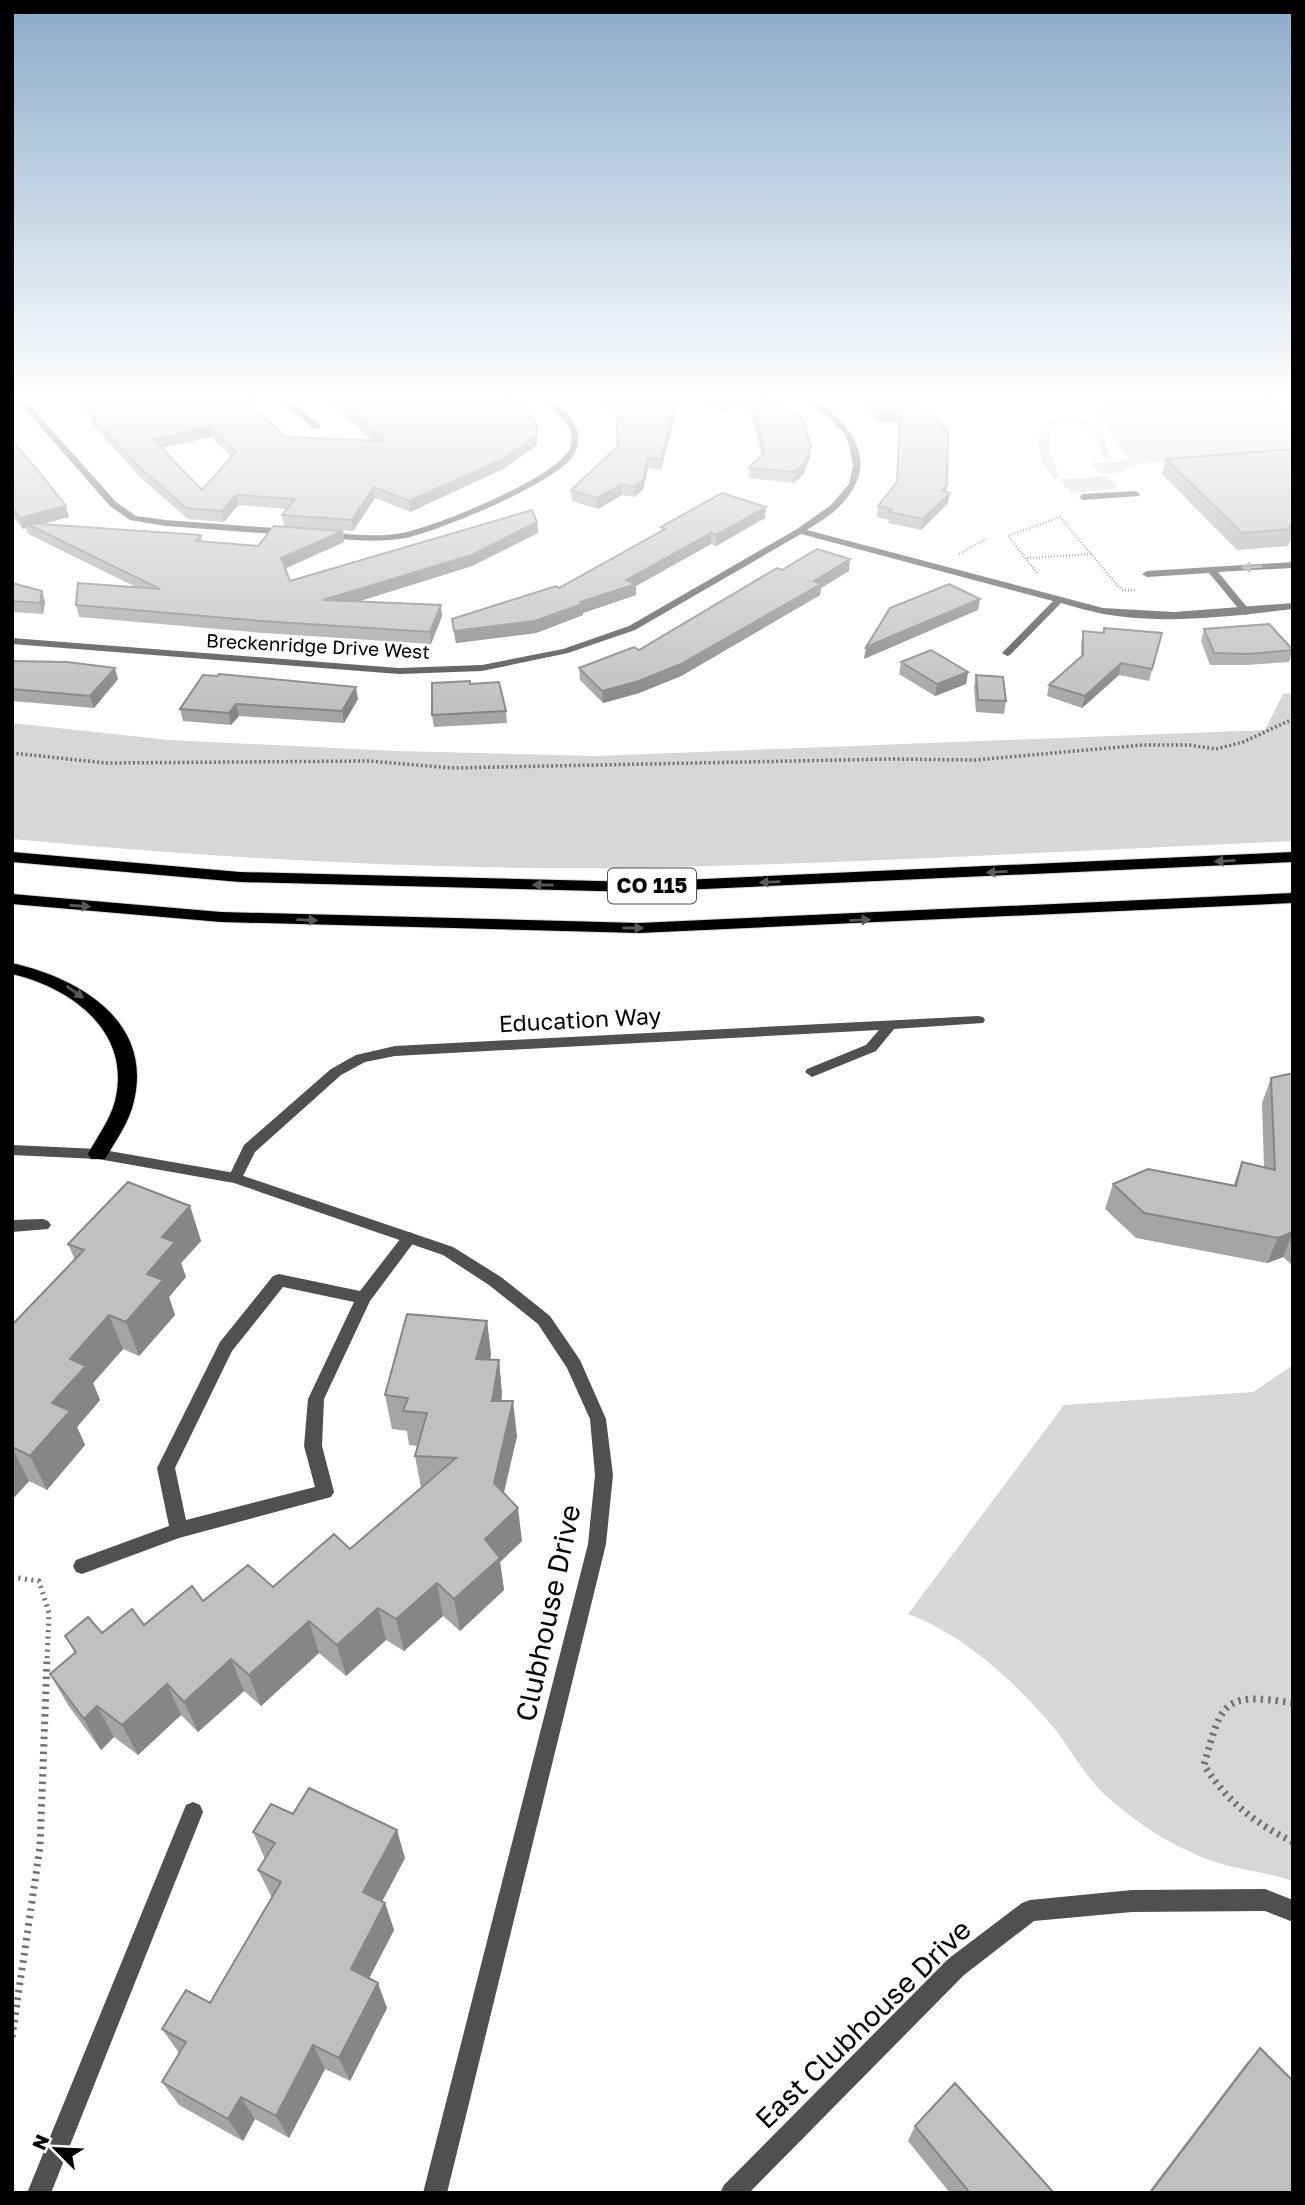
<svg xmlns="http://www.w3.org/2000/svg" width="1305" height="2205" viewBox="0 0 1305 2205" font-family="'Golos Text',sans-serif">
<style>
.green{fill:#d7d7d7}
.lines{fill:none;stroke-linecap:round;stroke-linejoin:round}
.trunk-casing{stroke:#dbdbdb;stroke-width:2}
.path-far3{stroke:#727272;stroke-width:2.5;stroke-dasharray:1 2;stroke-linecap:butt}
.path-far2{stroke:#727272;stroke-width:3.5;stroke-dasharray:2 2.5;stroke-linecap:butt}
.path-far1{stroke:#727272;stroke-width:5;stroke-dasharray:2 4.5;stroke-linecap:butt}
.path{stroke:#727272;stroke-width:7;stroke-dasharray:2.5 5;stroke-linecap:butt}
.service{fill:#505050;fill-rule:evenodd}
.minor{fill:#505050;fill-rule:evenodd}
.tertiary{fill:#505050;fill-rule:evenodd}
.trunk{fill:#000;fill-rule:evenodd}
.wall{fill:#a5a5a5;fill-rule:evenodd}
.shaded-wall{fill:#868686}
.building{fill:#c0c0c0;stroke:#868686;stroke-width:2;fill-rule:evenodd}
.oneway{fill:#969696}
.oneway2{fill:#595959}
.labels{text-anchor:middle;stroke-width:5;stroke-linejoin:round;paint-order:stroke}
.far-street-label{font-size:19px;fill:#000;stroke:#fff}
.shield{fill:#fff;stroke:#4c4c4c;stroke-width:2}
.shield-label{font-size:21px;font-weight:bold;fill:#000}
.street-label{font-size:23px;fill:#000;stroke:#fff}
.near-street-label{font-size:28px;fill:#000;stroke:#fff}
</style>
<rect width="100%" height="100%" fill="#fff"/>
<path class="green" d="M 1103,401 L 1271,401 L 1293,416 L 1293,456 L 1281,453 L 1134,464 L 1136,467 L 1122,468 L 1126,472 L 1101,474 L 1091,463 L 1130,460 L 1101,419 Z
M 1066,416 C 1099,421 1103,427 1111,460 L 1101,457 L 1100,445 L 1091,428 C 1070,417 1044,421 1050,450 C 1052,460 1057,468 1059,478 L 1055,479 C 1041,466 1029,434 1049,421 C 1053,418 1061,417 1066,416 Z
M 1107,476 L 1119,489 L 1071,493 L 1059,479 Z
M 1293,693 L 1293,841 C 1070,851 847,864 623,868 C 420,870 215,858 12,839 L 12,723 L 169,740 L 396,751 L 595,756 L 1265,730 L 1283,694 Z
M 1293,1365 L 1293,1881 C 1271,1873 1248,1871 1225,1865 C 1180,1852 1136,1824 1102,1792 C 1083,1773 1070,1748 1054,1728 C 1014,1681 966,1636 908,1614 L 1064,1405 L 1253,1392 Z"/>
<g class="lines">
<g class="trunk-casing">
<path id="trunk" d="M 12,852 L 240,872 L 639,882 L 1293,852 L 1293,862 L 639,892 L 240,882 L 12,862 Z
M 1293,893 L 1293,903 L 639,933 L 221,922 L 12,904 L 12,894 L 221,912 L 639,923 Z
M 12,963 C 78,978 153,1020 134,1101 C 130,1121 115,1142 105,1159 L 91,1159 L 88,1154 C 97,1137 110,1120 115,1101 C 132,1032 72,988 12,974 Z"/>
</g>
<path class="path-far3" d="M 1290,401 L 1293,403
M 959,554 L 986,539
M 1027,558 L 1091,554
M 1037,573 L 1008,536 L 1060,517 L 1117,585 L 1123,590 L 1136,590"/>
<path class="path-far2" d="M 12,753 L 106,763 L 369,761 L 452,768 L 890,759 L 975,760 L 1143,745 L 1189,745 L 1216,749 L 1243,742 L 1293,719"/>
<path class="path-far1" d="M 12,1577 L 39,1581 L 49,1613 L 47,1661"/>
<path class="path" d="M 1293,1703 C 1223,1692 1222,1701 1204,1765 C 1227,1802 1255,1823 1293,1842
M 12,2037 L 40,1847 L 47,1660"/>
<path class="service" d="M 1136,491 L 1140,494 L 1139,496 L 1083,500 L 1079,497 L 1083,494 Z
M 1293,562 L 1293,568 L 1218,572 L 1251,612 L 1246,615 L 1243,614 L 1209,573 L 1147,577 L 1142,574 L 1147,571 Z
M 978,1016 L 983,1017 L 985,1020 L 983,1023 L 894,1029 L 876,1051 L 812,1077 L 805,1072 L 807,1069 L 866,1045 L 879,1030 L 395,1056 L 365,1062 L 341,1075 L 255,1152 L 240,1182 L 230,1182 L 228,1178 L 244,1145 L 331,1069 L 356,1055 L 395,1046 Z
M 43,1219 L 48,1221 L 51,1225 L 48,1229 L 12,1232 L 12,1220 Z
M 409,1232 L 414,1234 L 417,1238 L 370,1301 L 324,1399 L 322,1446 L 334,1492 L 331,1497 L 179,1538 L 82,1574 L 76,1572 L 73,1566 L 76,1560 L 169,1526 L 157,1468 L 220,1342 L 273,1276 L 279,1274 L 360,1291 L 404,1234 ZM 283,1287 L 354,1302 L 308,1399 L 304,1446 L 315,1487 L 186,1520 L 175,1468 L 232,1351 Z
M 193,1802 L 200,1805 L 203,1812 L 51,2193 L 27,2193 L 186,1805 Z
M 1265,1889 L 1293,1900 L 1293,1922 L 1265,1911 L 1132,1912 L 1034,1921 L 964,1975 L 749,2193 L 720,2193 L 724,2185 L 948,1959 L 1022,1903 L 1030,1900 L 1132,1890 Z"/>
<path class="minor" d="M 18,401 L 26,401 L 116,502 L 136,516 L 166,520 L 288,529 L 292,532 L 288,535 L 166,526 L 130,520 L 110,506 Z
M 282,401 L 291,401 L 320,425 L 320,429 L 314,429 Z
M 543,401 C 555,401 562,408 570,417 C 579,429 582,443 573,456 C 554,484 441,530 406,538 C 380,543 353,540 326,538 L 322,535 L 326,532 C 349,534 373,537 396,534 C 429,530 564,476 571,445 C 575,425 556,413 543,401 Z
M 809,401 L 818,401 C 858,432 880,466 838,508 C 829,517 817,523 807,530 L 1103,608 L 1174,612 L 1293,603 L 1293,609 C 1231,616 1165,625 1103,614 C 1089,611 1075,607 1061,603 L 1010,655 L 1007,656 L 1002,653 L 1004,651 L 1053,601 L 801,534 L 635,630 L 568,653 L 482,671 L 399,674 L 12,644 L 12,638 L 399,668 L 482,665 L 563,649 L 629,626 L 797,529 L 831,505 L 849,484 L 853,465 L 849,445 L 843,431 Z
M 12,1145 L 98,1149 L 235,1173 L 453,1247 L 501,1277 L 550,1316 L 580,1360 L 606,1419 L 613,1475 L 606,1544 L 447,2193 L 423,2193 L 588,1544 L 595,1475 L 590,1419 L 567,1368 L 538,1324 L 489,1285 L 443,1255 L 234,1183 L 98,1159 L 12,1155 Z"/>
<path class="tertiary" d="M 12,401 L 22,401 L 12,404 Z"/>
<use href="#trunk" class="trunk"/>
</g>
<path class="wall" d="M 78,401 L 246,401 L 286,437 L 373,441 L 328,401 L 514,401 L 537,445 L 503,469 L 410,512 L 375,498 L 353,531 L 284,526 L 282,515 L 287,509 L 238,505 L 224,522 L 188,519 L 141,478 L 92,424 L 90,415 ZM 211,437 L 232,457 L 202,490 L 161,448 Z
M 596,401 L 679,401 L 661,470 L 648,468 L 643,490 L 634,497 L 622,495 L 598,509 L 572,501 L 571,490 L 617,447 L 616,417 Z
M 704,401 L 773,401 L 810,457 L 803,475 L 794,483 L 749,478 L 749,468 L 761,455 L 749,404 L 720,411 Z
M 859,401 L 909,401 L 947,485 L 946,492 L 950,493 L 948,503 L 921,530 L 888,523 L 889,520 L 877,517 L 878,506 L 897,483 L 899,421 L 879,423 Z
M 12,441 L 69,517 L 40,524 L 201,535 L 202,541 L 258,546 L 343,531 L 344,542 L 285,569 L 290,581 L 537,522 L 538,533 L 472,566 L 357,602 L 442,616 L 431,644 L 264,633 L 79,617 L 76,605 L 136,587 L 28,534 L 26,528 L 23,529 L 12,515 Z
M 1293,449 L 1293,541 L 1290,542 L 1288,546 L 1237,550 L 1162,474 L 1166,459 Z
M 765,518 L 716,546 L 711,544 L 636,586 L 636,595 L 583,613 L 583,615 L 536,633 L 456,643 L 452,619 L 559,588 L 661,531 L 661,527 Z
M 782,570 L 849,571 L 821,588 L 820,595 L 681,676 L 639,693 L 603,703 L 580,680 L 579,668 L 639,650 Z
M 12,583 L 42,591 L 45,602 L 43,614 L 12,612 Z
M 1104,628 L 1162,633 L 1149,681 L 1119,675 L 1082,708 L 1047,696 L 1049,685 L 1081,657 L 1081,643 L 1083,631 L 1103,633 Z
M 1204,629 L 1293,650 L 1289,662 L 1245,665 L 1210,665 L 1201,641 Z
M 12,661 L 118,679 L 94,708 L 12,701 Z
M 901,662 L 968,672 L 966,684 L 935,696 L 899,674 Z
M 203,675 L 358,699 L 344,723 L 239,716 L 231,725 L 183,721 L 180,709 Z
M 976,675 L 1006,701 L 1004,714 L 976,712 L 974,687 Z
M 470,684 L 506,711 L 507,723 L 434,727 L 432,715 Z
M 1293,1073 L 1293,1266 L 1283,1257 L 1267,1263 L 1136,1238 L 1105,1209 L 1113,1184 L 1233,1186 L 1242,1162 L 1264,1167 L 1262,1103 L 1271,1078 Z
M 190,1206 L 201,1241 L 181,1263 L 186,1277 L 169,1297 L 175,1315 L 139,1356 L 123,1349 L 93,1383 L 100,1400 L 77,1427 L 85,1445 L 47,1490 L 29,1481 L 12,1500 L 12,1325 L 75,1260 L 68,1244 Z
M 487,1321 L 491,1355 L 490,1360 L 499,1360 L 502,1395 L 501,1401 L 517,1436 L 504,1493 L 522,1541 L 500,1562 L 504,1590 L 460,1631 L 443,1616 L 404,1651 L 386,1640 L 346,1676 L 319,1653 L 261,1706 L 244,1691 L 198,1732 L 181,1715 L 138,1755 L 114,1737 L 101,1750 L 68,1705 L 50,1674 L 75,1653 L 65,1636 L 102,1633 L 144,1625 L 203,1601 L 273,1587 L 350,1549 L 421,1488 L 415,1456 L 418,1446 L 409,1445 L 407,1431 L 392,1429 L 385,1395 Z
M 293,1814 L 405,1858 L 382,1901 L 385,1903 L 394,1930 L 369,1978 L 387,2008 L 350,2081 L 325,2069 L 289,2138 L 255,2119 L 243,2141 L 179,2105 L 162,2082 L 179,2053 L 162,2029 L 210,2003 L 272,1898 L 258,1870 L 265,1859 L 253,1832 Z
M 1260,2048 L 1293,2193 L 1148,2193 L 1245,2065 Z
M 915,2126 L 1054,2193 L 950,2193 L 908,2141 Z"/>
<path class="shaded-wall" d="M 676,401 L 679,401 L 661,470 L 661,459 Z
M 720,401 L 749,401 L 749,404 L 720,411 Z
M 900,411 L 899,421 L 879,423 L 880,413 Z
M 537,425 L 537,445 L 503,469 L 410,512 L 409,501 Z
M 209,427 L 211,437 L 155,449 L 153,439 Z
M 811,447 L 810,457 L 803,475 L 794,483 L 795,472 Z
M 648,458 L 648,468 L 643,490 L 634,497 L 634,487 Z
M 622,484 L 622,495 L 598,509 L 597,498 Z
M 947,485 L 946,495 L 950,493 L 948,503 L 921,530 L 923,519 Z
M 374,487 L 375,498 L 353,531 L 352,520 Z
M 236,495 L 238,505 L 224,522 L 222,511 Z
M 66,506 L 69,517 L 32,527 L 25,523 L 26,528 L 23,529 L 20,518 Z
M 766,507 L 765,518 L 716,546 L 716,535 Z
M 537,522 L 538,533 L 472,566 L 324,612 L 323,600 Z
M 343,531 L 344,542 L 283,569 L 281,558 Z
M 711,533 L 711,544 L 636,586 L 636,595 L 583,613 L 583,615 L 536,633 L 456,643 L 454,631 L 580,602 L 626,580 Z
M 850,559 L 849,571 L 821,588 L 820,595 L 681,676 L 639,693 L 603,703 L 602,691 L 814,581 Z
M 42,591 L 45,602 L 43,614 L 40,603 Z
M 980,599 L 978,610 L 864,659 L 866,647 Z
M 441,605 L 442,616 L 431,644 L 430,632 Z
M 1121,663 L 1119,675 L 1082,708 L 1085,696 Z
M 115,668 L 118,679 L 94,708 L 90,696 Z
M 968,672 L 966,684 L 935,696 L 937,684 Z
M 356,687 L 358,699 L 344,723 L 342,711 Z
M 236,704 L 239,716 L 231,725 L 229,713 Z
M 190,1206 L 201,1241 L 181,1263 L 186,1277 L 169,1297 L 175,1315 L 139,1356 L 126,1322 L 162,1237 Z
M 1293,1232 L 1283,1257 L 1267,1263 L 1278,1238 Z
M 109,1315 L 123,1349 L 93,1383 L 100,1400 L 77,1427 L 85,1445 L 47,1490 L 30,1456 L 70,1359 Z
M 487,1321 L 491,1355 L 481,1393 L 476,1359 Z
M 499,1360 L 502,1395 L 496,1435 L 492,1401 Z
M 513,1401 L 517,1436 L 498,1516 L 494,1483 Z
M 12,1448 L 29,1481 L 12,1500 Z
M 518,1508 L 522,1541 L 500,1562 L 504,1590 L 460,1631 L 454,1599 L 485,1539 Z
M 437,1583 L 443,1616 L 404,1651 L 396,1619 Z
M 378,1608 L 386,1640 L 346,1676 L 337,1645 Z
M 309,1621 L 319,1653 L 261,1706 L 249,1675 Z
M 231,1659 L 244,1691 L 198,1732 L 184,1702 Z
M 167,1684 L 181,1715 L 138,1755 L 122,1725 Z
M 97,1706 L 114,1737 L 101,1750 L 84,1719 Z
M 397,1830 L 405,1858 L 373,1919 L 363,1892 Z
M 385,1903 L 394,1930 L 361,1994 L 351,1969 Z
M 378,1983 L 387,2008 L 350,2081 L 339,2058 Z
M 313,2045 L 325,2069 L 289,2138 L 276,2116 Z
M 241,2097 L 255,2119 L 243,2141 L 228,2119 Z"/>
<path class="building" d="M 84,401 L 246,401 L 286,437 L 385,441 L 338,401 L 514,401 L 526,410 L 537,425 L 537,435 L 503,459 L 409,501 L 374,487 L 352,520 L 282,515 L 295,499 L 236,495 L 222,511 L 186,508 L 139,467 L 90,414 L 95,413 ZM 209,427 L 236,452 L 202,490 L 153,439 Z
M 608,401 L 676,401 L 661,459 L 648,458 L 643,480 L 634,487 L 622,484 L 597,498 L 571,490 L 618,446 L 616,407 Z
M 752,401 L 773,401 L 802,418 L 811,447 L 804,464 L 795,472 L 749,468 L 764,453 Z
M 869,401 L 909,401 L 934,418 L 948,431 L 947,485 L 942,491 L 950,493 L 923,519 L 889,512 L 892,509 L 878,506 L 897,482 L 900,411 L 880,413 Z
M 12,441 L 38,471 L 66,506 L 20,518 L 12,508 Z
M 1293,449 L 1293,525 L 1289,526 L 1293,529 L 1242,533 L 1166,459 Z
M 722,493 L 766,507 L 716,535 L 711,533 L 626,580 L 636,584 L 580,602 L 582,604 L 535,621 L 454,631 L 452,619 L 556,586 L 559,588 L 665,529 L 661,527 Z
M 532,510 L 537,522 L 472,555 L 323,600 L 441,605 L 430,632 L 261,621 L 76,605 L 78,583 L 160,589 L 25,523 L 201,535 L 196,541 L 258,546 L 274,526 L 343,531 L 281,558 L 290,581 Z
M 817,549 L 850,559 L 814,581 L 821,584 L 681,664 L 639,681 L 602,691 L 579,668 L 634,647 L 639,650 L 777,568 L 782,570 Z
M 12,583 L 42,591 L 40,603 L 12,601 Z
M 949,584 L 980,599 L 866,647 L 890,608 Z
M 1269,624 L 1293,650 L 1249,654 L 1214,653 L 1204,629 Z
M 1104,628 L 1162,633 L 1152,669 L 1121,663 L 1085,696 L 1049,685 L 1083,655 L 1083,631 L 1104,633 Z
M 931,650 L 968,672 L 937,684 L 901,662 Z
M 12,661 L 67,662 L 115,668 L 90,696 L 12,689 Z
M 219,674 L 356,687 L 342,711 L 236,704 L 229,713 L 180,709 L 203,675 L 217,676 Z
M 976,675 L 1003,677 L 1006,701 L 978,700 Z
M 470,681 L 470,684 L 499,682 L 506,711 L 432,715 L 432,683 Z
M 1293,1073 L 1293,1232 L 1278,1238 L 1144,1213 L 1113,1184 L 1148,1169 L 1236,1186 L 1242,1162 L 1275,1170 L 1271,1078 Z
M 128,1182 L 190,1206 L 162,1237 L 175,1242 L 147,1274 L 163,1280 L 126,1322 L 109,1315 L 70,1359 L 86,1366 L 52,1403 L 70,1411 L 30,1456 L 12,1447 L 12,1325 L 84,1250 L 68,1244 Z
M 407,1314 L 487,1321 L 476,1359 L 499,1360 L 492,1401 L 513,1401 L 494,1483 L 518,1508 L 485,1539 L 500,1558 L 454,1599 L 437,1583 L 396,1619 L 378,1608 L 337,1645 L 309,1621 L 249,1675 L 231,1659 L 184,1702 L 167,1684 L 122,1725 L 97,1706 L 84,1719 L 50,1674 L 76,1652 L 65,1636 L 88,1617 L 102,1633 L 132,1609 L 144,1625 L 192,1586 L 203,1601 L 248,1565 L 273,1587 L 334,1534 L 350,1549 L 456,1458 L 415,1456 L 427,1413 L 403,1411 L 408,1398 L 385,1395 Z
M 309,1788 L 397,1830 L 363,1892 L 385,1903 L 351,1969 L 378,1983 L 339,2058 L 313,2045 L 276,2116 L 241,2097 L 228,2119 L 162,2082 L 186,2042 L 162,2029 L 186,1990 L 210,2003 L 281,1882 L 258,1870 L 275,1843 L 253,1832 L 271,1804 L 293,1814 Z
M 1260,2048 L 1293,2081 L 1293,2193 L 1150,2193 Z
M 955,2083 L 1054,2193 L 970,2193 L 915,2126 Z"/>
<defs><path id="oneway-solid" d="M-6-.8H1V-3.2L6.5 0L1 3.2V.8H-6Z" transform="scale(1.75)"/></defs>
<use class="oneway" href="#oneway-solid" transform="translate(1252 567) rotate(176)"/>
<g class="oneway2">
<use href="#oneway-solid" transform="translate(1225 861) rotate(177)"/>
<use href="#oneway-solid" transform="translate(997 872) rotate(177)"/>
<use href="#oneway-solid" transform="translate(770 882) rotate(178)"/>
<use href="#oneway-solid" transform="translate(543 885) rotate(-179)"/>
<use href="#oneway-solid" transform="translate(80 906) rotate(4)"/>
<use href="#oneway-solid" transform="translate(307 920) rotate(2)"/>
<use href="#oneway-solid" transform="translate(860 920) rotate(-3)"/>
<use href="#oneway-solid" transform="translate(633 928)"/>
<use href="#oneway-solid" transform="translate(75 992) rotate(35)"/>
</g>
<linearGradient id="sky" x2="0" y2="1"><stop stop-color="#8aabca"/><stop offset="0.56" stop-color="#fff"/><stop offset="1" stop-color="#fff" stop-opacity="0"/></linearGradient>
<rect width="1305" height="710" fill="url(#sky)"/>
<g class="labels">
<g class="far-street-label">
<text transform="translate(318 646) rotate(3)" y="7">Breckenridge Drive West</text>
</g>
<rect class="shield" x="608" y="868.5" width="88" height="35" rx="5"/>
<g class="shield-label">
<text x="652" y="893">CO 115</text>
</g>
<g class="street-label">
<text transform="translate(580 1020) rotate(-3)" y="8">Education Way</text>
</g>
<g class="near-street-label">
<text transform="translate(548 1613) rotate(-78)" y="10">Clubhouse Drive</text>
<text transform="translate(863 2024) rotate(-44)" y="10">East Clubhouse Drive</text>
</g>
</g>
<rect width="1305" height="2205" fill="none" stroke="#000000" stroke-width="28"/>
<g transform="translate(56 2149) rotate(294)" stroke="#ffffff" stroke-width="5" paint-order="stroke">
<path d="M0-5L12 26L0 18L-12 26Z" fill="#000000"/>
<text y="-10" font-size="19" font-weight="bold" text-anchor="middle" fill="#000000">N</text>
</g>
</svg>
